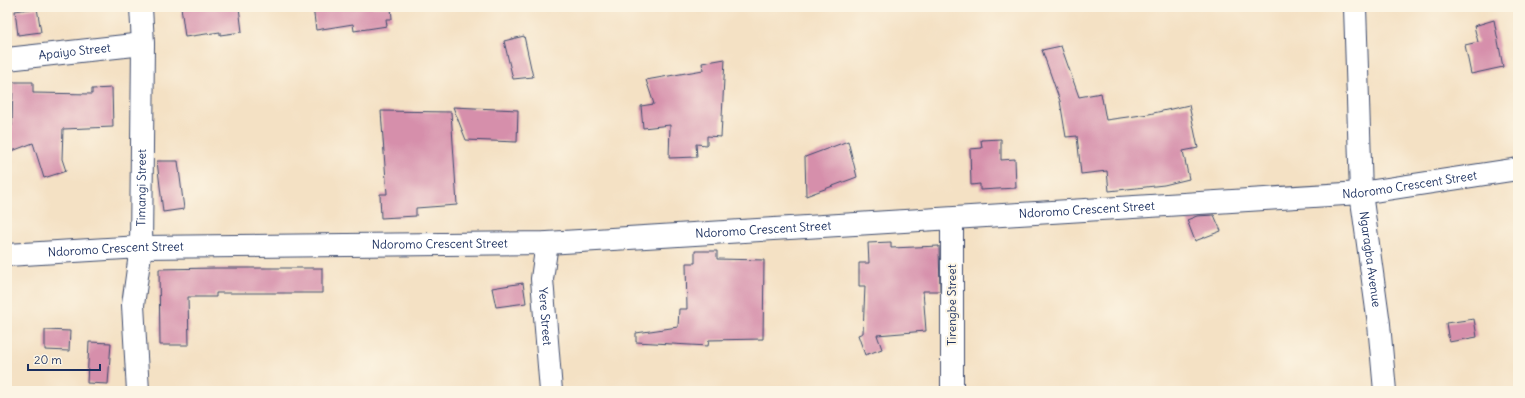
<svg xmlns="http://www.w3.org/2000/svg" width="1525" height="398" viewBox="0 0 1525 398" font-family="Delius,sans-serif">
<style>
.building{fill:#d68fab}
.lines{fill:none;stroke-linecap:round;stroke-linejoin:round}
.street-casing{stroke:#3c4a6d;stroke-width:24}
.street{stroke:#fff;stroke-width:22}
.labels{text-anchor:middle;stroke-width:4;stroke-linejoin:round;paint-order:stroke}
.street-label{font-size:12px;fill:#1b2f5e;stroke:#fcf5e5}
</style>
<rect width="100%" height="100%" fill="#fcf5e5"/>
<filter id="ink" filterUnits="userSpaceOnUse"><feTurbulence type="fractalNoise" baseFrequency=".025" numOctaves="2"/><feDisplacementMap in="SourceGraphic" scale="8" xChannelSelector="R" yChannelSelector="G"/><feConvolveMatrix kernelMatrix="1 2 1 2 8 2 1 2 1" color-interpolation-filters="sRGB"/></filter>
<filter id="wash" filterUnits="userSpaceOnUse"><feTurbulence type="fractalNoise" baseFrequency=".012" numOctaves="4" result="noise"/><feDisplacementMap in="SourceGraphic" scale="16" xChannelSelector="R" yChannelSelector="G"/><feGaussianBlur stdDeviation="0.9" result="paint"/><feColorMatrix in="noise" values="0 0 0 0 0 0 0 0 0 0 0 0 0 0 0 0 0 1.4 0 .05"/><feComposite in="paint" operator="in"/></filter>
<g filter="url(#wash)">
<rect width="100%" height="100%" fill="#f4e1c4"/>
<g id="blocks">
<path class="building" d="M 181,7 L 239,7 L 242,32 L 220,35 L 220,32 L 185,37 Z
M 313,7 L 391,7 L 392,19 L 386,19 L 387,26 L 354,31 L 353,24 L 316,30 Z
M 37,8 L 41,32 L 18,35 L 15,11 Z
M 1494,20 L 1503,67 L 1471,74 L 1465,45 L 1478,42 L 1474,26 Z
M 524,36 L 533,77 L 513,79 L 504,41 Z
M 1061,46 L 1079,97 L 1101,93 L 1106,120 L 1149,114 L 1189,105 L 1198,148 L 1183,151 L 1189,179 L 1164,185 L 1109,191 L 1107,171 L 1081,174 L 1077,136 L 1066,137 L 1060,101 L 1042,50 Z
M 725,59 L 721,137 L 707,136 L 707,145 L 696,144 L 697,157 L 669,158 L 670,125 L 643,128 L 641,106 L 654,104 L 646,80 L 703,70 L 702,63 Z
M 13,82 L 33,82 L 33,93 L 92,94 L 92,89 L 112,88 L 113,127 L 63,129 L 62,159 L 66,171 L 44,178 L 33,143 L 7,153 L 7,128 L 12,126 Z
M 453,107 L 518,110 L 517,142 L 466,140 Z
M 381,111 L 451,112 L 457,205 L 416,208 L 416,216 L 381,218 L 380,194 L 387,194 Z
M 1001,139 L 1001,160 L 1015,159 L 1016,188 L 980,190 L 980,184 L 971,185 L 970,149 L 982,148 L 981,140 Z
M 848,141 L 857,177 L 806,196 L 805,157 Z
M 157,161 L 178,161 L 184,209 L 163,212 Z
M 1214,215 L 1221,231 L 1195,241 L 1187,220 L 1197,216 Z
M 891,242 L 891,248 L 939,246 L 940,291 L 923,291 L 926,331 L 877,335 L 882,349 L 865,355 L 858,335 L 863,333 L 865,286 L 859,286 L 859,263 L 869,263 L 868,243 Z
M 695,251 L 717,251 L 717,259 L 764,260 L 763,339 L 709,340 L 708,346 L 636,342 L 636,333 L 678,327 L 679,309 L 687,309 L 686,263 L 695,263 Z
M 216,268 L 322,268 L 322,293 L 216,293 L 216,297 L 188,297 L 189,345 L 160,345 L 159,269 Z
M 523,283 L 526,303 L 496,307 L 492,288 Z
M 1474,319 L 1477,337 L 1449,342 L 1446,323 Z
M 45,330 L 70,331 L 69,351 L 45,350 Z
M 89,342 L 111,343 L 108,384 L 87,383 Z"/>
</g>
</g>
<g filter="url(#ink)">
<use href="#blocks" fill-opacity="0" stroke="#3c4a6d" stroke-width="1"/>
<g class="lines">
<g class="street-casing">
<g id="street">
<path id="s1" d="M 1355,7 L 1361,193 L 1379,324 L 1385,391"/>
<path id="s2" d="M 7,59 L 143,44"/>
<path id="s3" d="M 547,243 L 542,279 L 551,391"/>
<path id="s4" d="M 7,255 L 141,247 L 547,243 L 1361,193 L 1518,169"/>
<path id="s5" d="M 138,391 L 133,305 L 141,247 L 143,44 L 141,7"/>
<path d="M 952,391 L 952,219"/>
</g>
</g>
<use href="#street" class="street"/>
</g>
</g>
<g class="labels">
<g class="street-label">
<text dy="4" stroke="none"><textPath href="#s2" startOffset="68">Apaiyo Street</textPath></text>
<text dy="4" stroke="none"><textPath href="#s4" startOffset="1405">Ndoromo Crescent Street</textPath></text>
<text dy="4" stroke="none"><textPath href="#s5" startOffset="204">Timangi Street</textPath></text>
<text dy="4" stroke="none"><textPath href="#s4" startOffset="1081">Ndoromo Crescent Street</textPath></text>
<text dy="4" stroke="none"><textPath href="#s4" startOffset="757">Ndoromo Crescent Street</textPath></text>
<text dy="4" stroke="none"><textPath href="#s4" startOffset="433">Ndoromo Crescent Street</textPath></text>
<text dy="4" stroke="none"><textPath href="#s4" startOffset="109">Ndoromo Crescent Street</textPath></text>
<text dy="4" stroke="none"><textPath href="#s1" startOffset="253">Ngaragba Avenue</textPath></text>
<text transform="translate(952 305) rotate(-90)" y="4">Tirengbe Street</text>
<text dy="4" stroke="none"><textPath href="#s3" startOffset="74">Yere Street</textPath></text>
</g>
</g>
<rect width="1525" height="398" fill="none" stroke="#fcf5e5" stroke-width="24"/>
<path d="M28 364v6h72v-6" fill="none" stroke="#1b2f5e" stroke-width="2"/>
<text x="34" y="364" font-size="12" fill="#1b2f5e" stroke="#fcf5e5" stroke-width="3" paint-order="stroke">20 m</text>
</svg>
